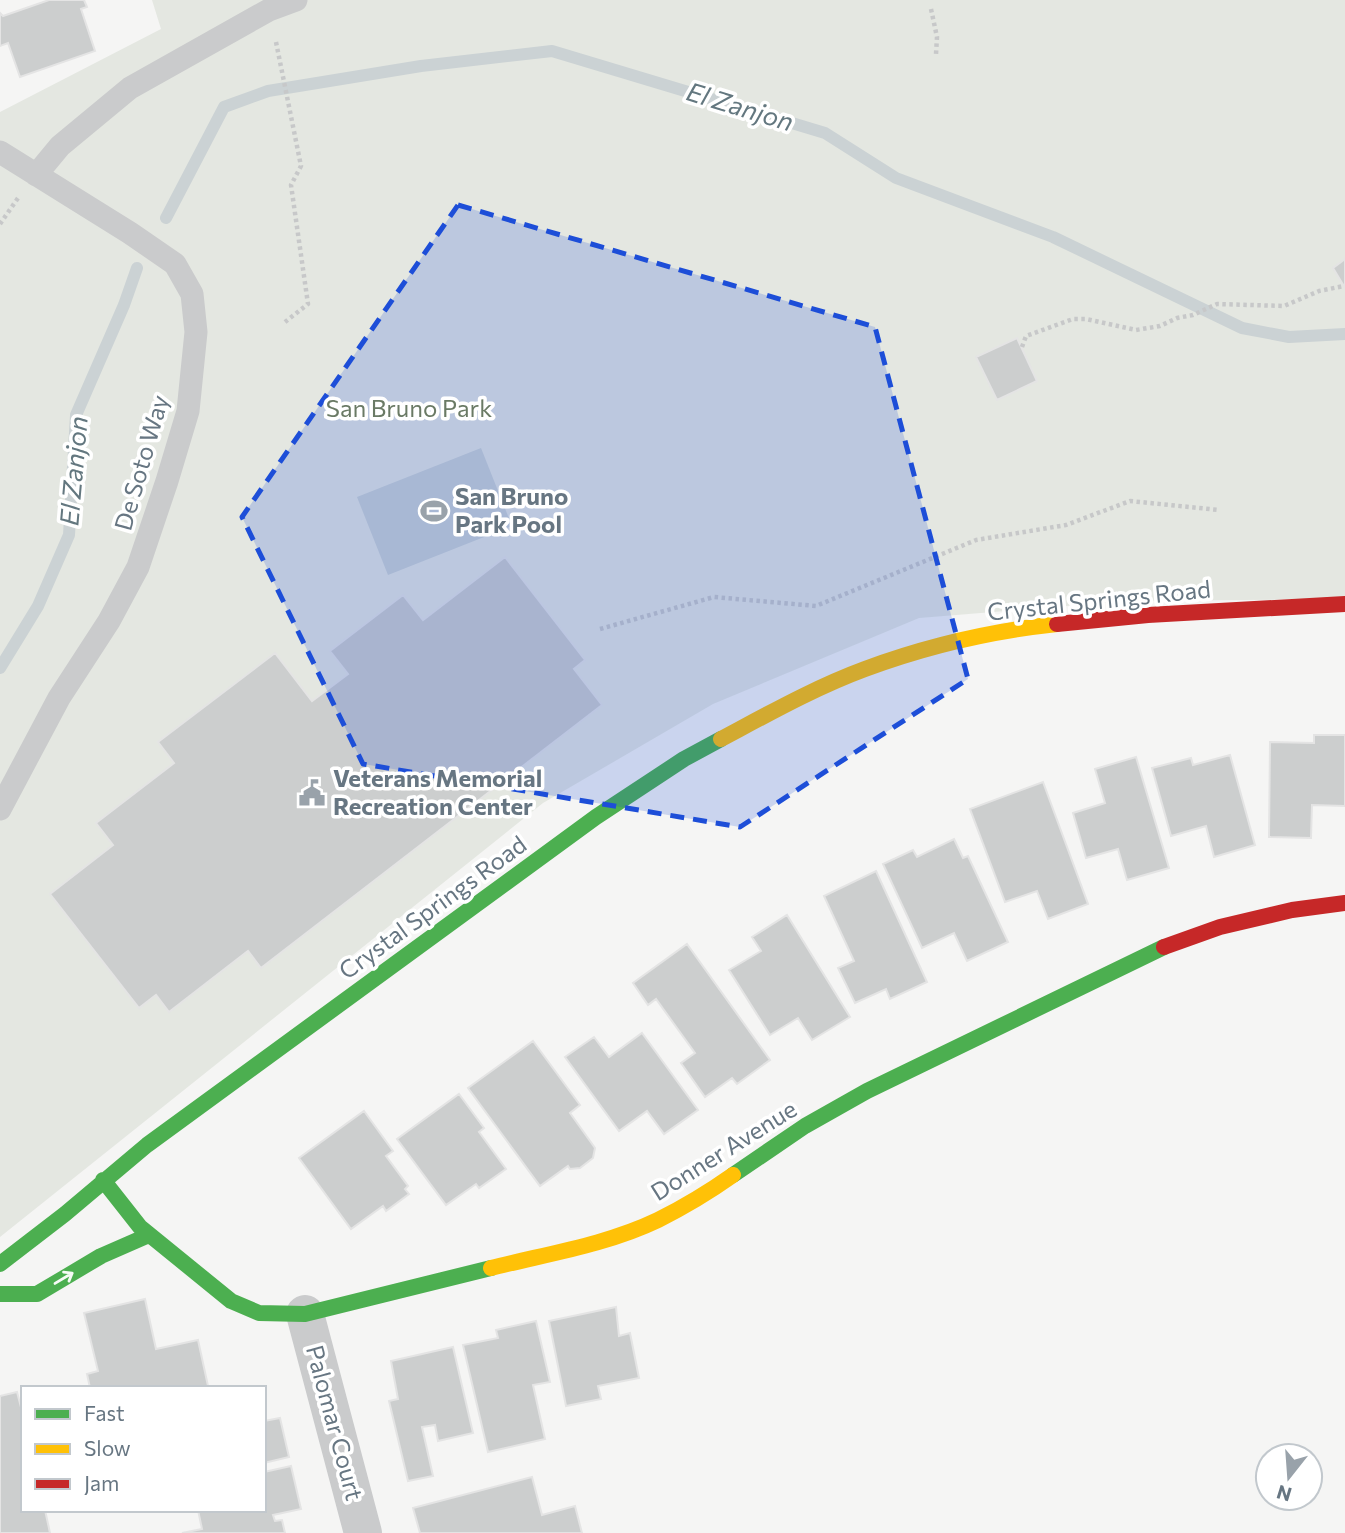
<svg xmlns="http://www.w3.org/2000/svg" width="1345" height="1533" viewBox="0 0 1345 1533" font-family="Commissioner,sans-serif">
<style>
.green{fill:#e4e7e1}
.water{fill:#cbd2d4}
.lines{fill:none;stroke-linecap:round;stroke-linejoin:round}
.stream{stroke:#cbd2d4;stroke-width:12}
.building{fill:#cccece;stroke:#e4e4e4;stroke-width:2}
.path{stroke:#c7c8c9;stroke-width:4.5;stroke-dasharray:3.5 3.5;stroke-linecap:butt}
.lane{stroke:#cacbcc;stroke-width:23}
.street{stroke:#cacbcc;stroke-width:38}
.fast{stroke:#4caf50;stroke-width:16}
.slow{stroke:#ffc107;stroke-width:16}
.jam{stroke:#c62828;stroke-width:16}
.oneway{stroke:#f6fbf6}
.marked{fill:#1d4ed8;fill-opacity:0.2;stroke:#1d4ed8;stroke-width:5;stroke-dasharray:14 9;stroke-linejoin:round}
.labels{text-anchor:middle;stroke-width:7;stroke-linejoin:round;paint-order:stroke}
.park-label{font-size:24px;fill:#6a7a65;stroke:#fff}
.street-label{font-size:24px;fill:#677682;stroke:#fff}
.poi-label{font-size:24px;font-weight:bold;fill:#677682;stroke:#fff;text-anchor:start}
.water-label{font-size:26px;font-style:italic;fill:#63777f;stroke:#fff}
</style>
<rect width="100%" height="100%" fill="#f5f5f4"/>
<path class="green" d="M 152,0 L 1345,0 L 1345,599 L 1127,601 L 919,618 L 713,704 L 543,803 L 0,1237 L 0,112 L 161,29 Z"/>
<path class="water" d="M 481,448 L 512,526 L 388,575 L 357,497 Z"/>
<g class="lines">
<path class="stream" d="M 166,218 L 224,107 L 268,91 L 421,66 L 552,51 L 825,133 L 896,178 L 1053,237 L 1242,328 L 1289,337 L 1345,334
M 0,668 L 38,606 L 69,535 L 76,415 L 124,305 L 137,268"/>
</g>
<path class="building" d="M 49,0 L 84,0 L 87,7 L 81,9 L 95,51 L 20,77 L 8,43 L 0,46 L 0,13 L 3,16 Z
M 1345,259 L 1345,288 L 1333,268 Z
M 1017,338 L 1037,381 L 997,400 L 976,357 Z
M 505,557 L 585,660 L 574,669 L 602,705 L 261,968 L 248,951 L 169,1012 L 156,995 L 139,1008 L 50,894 L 113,845 L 96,823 L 174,763 L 158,742 L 275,653 L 312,701 L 348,674 L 330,651 L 403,595 L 423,620 Z
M 1314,735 L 1345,735 L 1345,806 L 1312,805 L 1311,838 L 1269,837 L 1270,742 L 1314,743 Z
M 1230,755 L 1255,845 L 1214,857 L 1206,826 L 1171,836 L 1152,768 L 1191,758 L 1193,765 Z
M 1136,757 L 1169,868 L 1127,880 L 1118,849 L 1086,858 L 1073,813 L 1105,803 L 1095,769 Z
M 1043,782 L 1088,904 L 1048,919 L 1037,891 L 1005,902 L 970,809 Z
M 954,839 L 963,858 L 968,856 L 1008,942 L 967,961 L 954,933 L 922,948 L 883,864 L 913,850 L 917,857 Z
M 876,871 L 927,982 L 890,999 L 886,989 L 855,1003 L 838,968 L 854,961 L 824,896 Z
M 787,915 L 850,1017 L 812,1040 L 798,1018 L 770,1035 L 729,970 L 761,951 L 752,937 Z
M 687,944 L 770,1060 L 737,1084 L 732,1078 L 705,1097 L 681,1063 L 695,1053 L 656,999 L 648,1005 L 633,983 Z
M 642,1033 L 698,1110 L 664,1134 L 647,1111 L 619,1131 L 565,1057 L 594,1037 L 609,1057 Z
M 533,1041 L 580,1105 L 570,1113 L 595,1148 L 593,1158 L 580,1168 L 570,1169 L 568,1166 L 540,1186 L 468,1088 Z
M 459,1094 L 484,1128 L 479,1132 L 506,1169 L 479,1188 L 476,1184 L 446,1205 L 397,1139 Z
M 364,1111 L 393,1151 L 386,1156 L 408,1186 L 405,1189 L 409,1194 L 386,1211 L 383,1206 L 351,1229 L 299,1158 Z
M 145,1299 L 156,1349 L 198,1340 L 208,1386 L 198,1388 L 90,1388 L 87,1374 L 98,1371 L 84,1313 Z
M 616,1307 L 619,1336 L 630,1333 L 639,1378 L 598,1386 L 601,1399 L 566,1406 L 549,1321 Z
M 536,1321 L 550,1382 L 533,1385 L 545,1439 L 488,1452 L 463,1345 L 498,1338 L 496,1330 Z
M 453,1347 L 473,1433 L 438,1441 L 435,1425 L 422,1427 L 433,1476 L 408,1481 L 389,1401 L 398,1399 L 391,1361 Z
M 17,1392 L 23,1415 L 23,1510 L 45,1510 L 50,1533 L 0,1533 L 0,1396 Z
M 280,1418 L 289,1457 L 264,1463 L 264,1421 Z
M 291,1466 L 301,1509 L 273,1515 L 275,1521 L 282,1520 L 285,1533 L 182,1533 L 202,1529 L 198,1510 L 264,1510 L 264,1472 Z
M 532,1477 L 542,1515 L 575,1506 L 582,1533 L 420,1533 L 413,1508 Z"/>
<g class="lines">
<path class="path" d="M 931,9 L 937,37 L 936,54
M 276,42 L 301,166 L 291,185 L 308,304 L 285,322
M 0,224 L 18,198
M 1022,347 L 1026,336 L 1073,319 L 1086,319 L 1136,330 L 1160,326 L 1177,318 L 1193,315 L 1217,304 L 1284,306 L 1319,291 L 1344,286
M 600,629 L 714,597 L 816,606 L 976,540 L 1066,525 L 1130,501 L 1219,510"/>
<path class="lane" d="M 0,152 L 130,233 L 175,264 L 192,294 L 196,332 L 188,411 L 167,481 L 138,567 L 109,621 L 59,698 L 0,809
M 36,175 L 60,146 L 130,88 L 269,10 L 296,0"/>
<path class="street" d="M 305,1314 L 363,1533"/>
<path class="fast" d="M 733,1175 L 805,1126 L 867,1091 L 1164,947
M 103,1180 L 140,1227 L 231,1301 L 259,1313 L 305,1314 L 491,1268
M 0,1264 L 65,1214 L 147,1145 L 596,817 L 684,759 L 721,739
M 0,1294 L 37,1294 L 101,1256 L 149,1235"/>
<path class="slow" d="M 721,739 C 768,714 816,687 865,669 C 927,646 992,631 1057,624
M 491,1268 C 546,1254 606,1245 658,1220 C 684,1207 709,1192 733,1175"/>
<path class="jam" d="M 1057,624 L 1148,615 L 1345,604
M 1164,947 L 1220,927 L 1292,910 L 1345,903"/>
</g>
<defs><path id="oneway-shaft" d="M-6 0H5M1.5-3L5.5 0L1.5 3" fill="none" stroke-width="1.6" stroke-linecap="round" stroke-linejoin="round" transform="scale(1.75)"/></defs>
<use class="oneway" href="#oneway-shaft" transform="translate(64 1278) rotate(-31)"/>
<path class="marked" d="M 458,205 L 875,327 L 968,679 L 740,827 L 363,764 L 242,517 Z"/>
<defs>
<g id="stadium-bare" transform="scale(2.1)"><path d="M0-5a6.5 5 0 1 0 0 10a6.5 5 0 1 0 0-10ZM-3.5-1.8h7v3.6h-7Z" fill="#99a2aa" stroke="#fff" stroke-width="2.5" paint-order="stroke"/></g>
<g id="civic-bare" transform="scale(2.1)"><path d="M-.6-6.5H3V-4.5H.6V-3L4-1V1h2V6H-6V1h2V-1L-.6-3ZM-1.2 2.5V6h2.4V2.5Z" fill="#99a2aa" stroke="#fff" stroke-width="2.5" paint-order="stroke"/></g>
</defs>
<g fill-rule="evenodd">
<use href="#stadium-bare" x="434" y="511"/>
<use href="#civic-bare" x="312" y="793"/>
</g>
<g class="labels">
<g class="park-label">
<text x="409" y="417">San Bruno Park</text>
</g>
<g class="street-label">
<text transform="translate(142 463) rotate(-74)" y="8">De Soto Way</text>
<text transform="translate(1099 601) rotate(-6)" y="8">Crystal Springs Road</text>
<text transform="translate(433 908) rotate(-36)" y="8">Crystal Springs Road</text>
<text transform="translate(724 1151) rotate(-32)" y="8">Donner Avenue</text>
<text transform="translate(334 1423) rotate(75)" y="8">Palomar Court</text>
</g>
<g class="poi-label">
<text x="455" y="505">San Bruno<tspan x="455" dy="28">Park Pool</tspan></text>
<text x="333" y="787">Veterans Memorial<tspan x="333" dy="28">Recreation Center</tspan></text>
</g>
<g class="water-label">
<text transform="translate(740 107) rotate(17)" y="9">El Zanjon</text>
<text transform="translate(74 471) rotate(-85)" y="9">El Zanjon</text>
</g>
</g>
<rect x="21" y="1386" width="245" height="126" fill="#ffffff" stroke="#c2c8cd" stroke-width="2"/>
<rect x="35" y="1409" width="35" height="10" fill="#4caf50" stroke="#c2c8cd" stroke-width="2"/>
<text x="84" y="1421" font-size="21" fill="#677682">Fast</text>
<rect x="35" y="1444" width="35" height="10" fill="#ffc107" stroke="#c2c8cd" stroke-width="2"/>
<text x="84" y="1456" font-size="21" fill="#677682">Slow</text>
<rect x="35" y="1479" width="35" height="10" fill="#c62828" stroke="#c2c8cd" stroke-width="2"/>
<text x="84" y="1491" font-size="21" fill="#677682">Jam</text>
<g transform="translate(1289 1477) rotate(197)"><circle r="33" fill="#ffffff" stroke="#c2c8cd" stroke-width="2"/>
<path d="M0-5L12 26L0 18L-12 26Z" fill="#99a2aa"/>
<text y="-10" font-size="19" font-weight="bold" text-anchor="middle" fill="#677682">N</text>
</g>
</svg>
